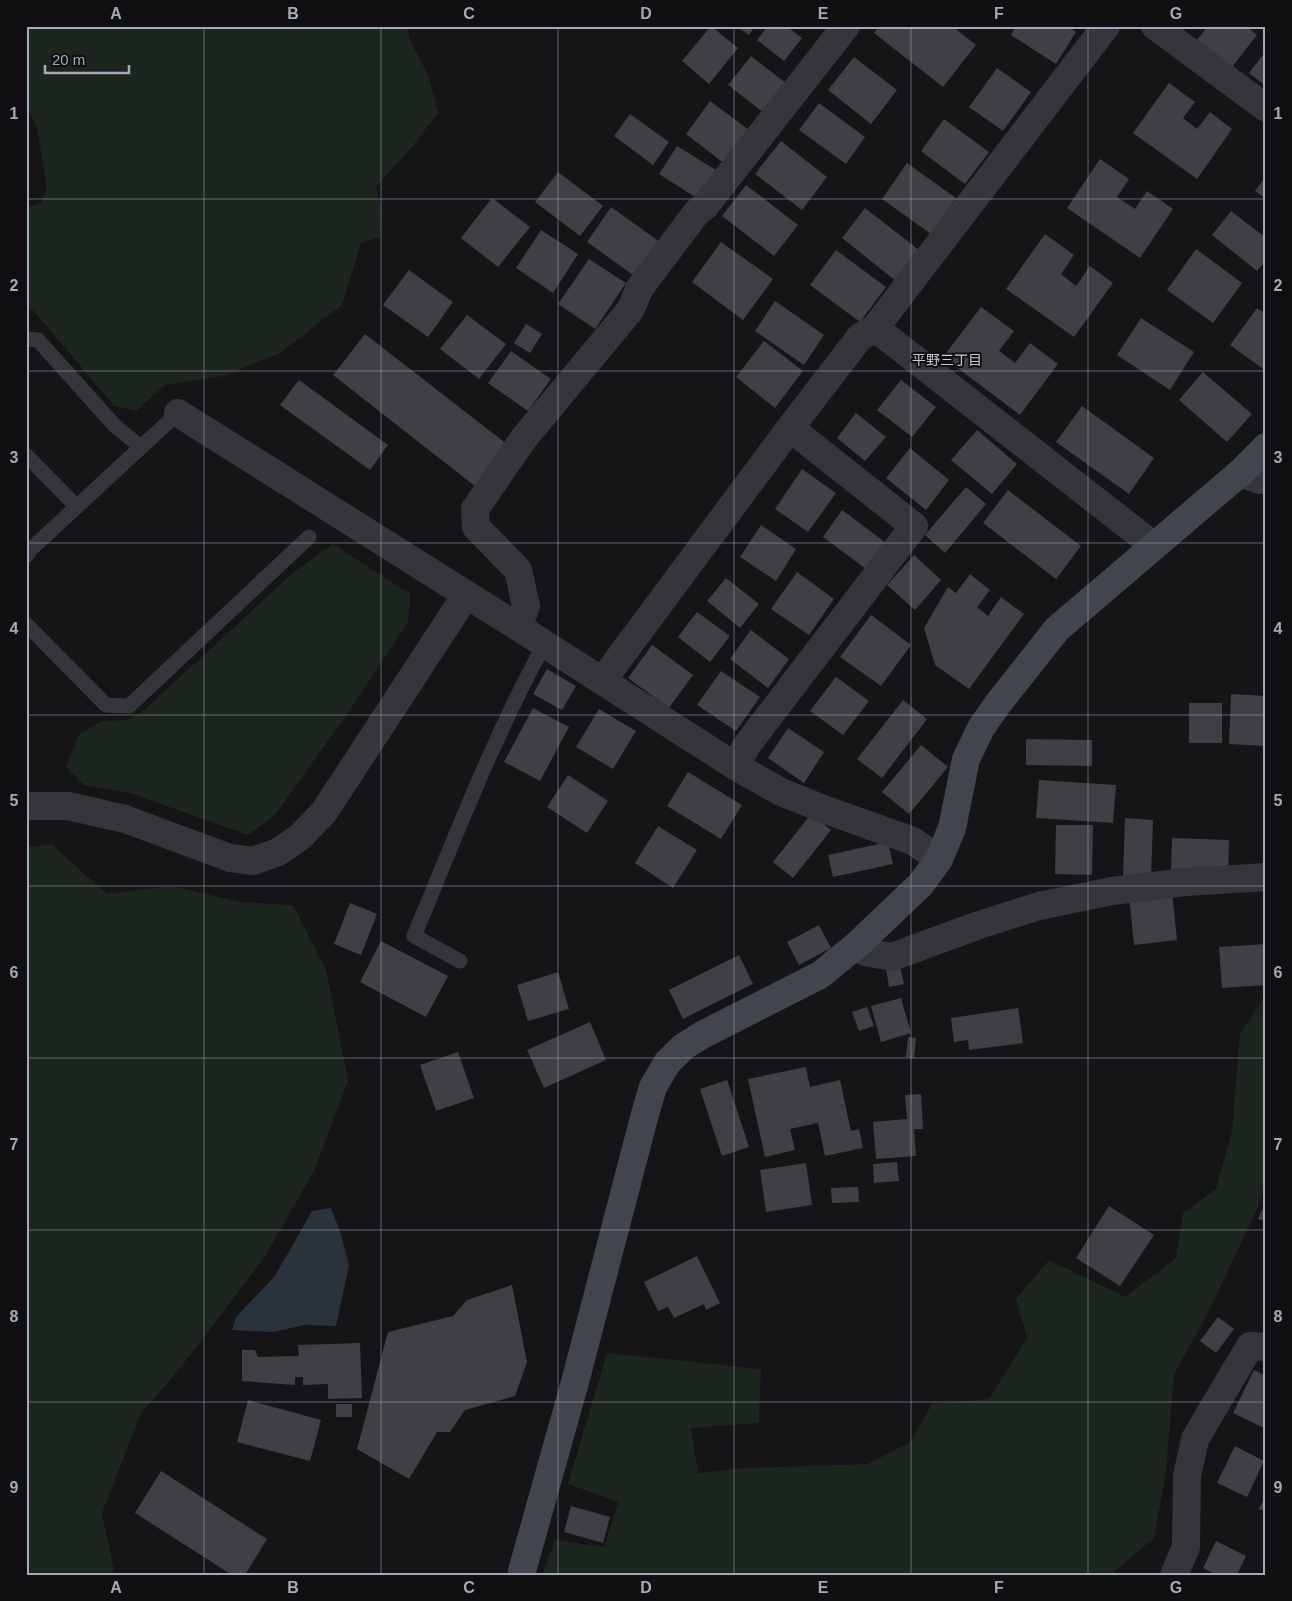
<svg xmlns="http://www.w3.org/2000/svg" width="1292" height="1601" viewBox="0 0 1292 1601" font-family="Helvetica,'Noto Sans JP',sans-serif">
<style>
.green{fill:#1c251e}
.water{fill:#2a333c}
.building{fill:#3f3f44}
.lines{fill:none;stroke-linecap:round;stroke-linejoin:round}
.lane{stroke:#35363c;stroke-width:15}
.street{stroke:#35363c;stroke-width:28}
.secondary{stroke:#43454c;stroke-width:28}
.grid{fill:none;stroke:#a6aab8;stroke-width:1;stroke-opacity:0.55}
.labels{text-anchor:middle;stroke-width:4;stroke-linejoin:round;paint-order:stroke}
.neighbourhood-label{font-size:14px;fill:#c7cad4;stroke:#101012}
.neatline{fill:none;stroke:#a6aab8;stroke-width:2}
.grid-label{font-size:16px;text-anchor:middle;font-weight:bold;fill:#a6aab8}
</style>
<rect width="100%" height="100%" fill="#151517"/>
<path class="green" d="M 26,26 L 407,26 L 410,40 L 429,77 L 438,113 L 411,148 L 376,187 L 382,213 L 380,237 L 361,243 L 342,305 L 280,353 L 223,376 L 165,385 L 136,411 L 114,406 L 34,311 L 26,308 L 26,208 L 41,203 L 47,188 L 37,128 L 26,104 Z
M 333,544 L 410,594 L 408,622 L 350,710 L 275,815 L 248,835 L 130,793 L 84,785 L 66,767 L 79,735 L 101,721 L 126,720 L 142,712 L 294,572 Z
M 51,844 L 107,894 L 172,886 L 240,902 L 293,905 L 326,970 L 348,1081 L 314,1171 L 264,1258 L 181,1367 L 140,1415 L 102,1513 L 114,1570 L 112,1575 L 26,1575 L 26,847 Z
M 1264,998 L 1266,998 L 1266,1180 L 1258,1207 L 1205,1319 L 1174,1374 L 1166,1472 L 1154,1538 L 1110,1575 L 542,1575 L 555,1540 L 604,1547 L 619,1502 L 568,1484 L 607,1353 L 761,1369 L 759,1423 L 691,1428 L 698,1473 L 744,1468 L 868,1464 L 910,1442 L 932,1404 L 989,1399 L 1027,1338 L 1016,1299 L 1049,1260 L 1125,1297 L 1176,1258 L 1183,1213 L 1216,1189 L 1232,1131 L 1240,1033 Z"/>
<path class="water" d="M 331,1208 L 341,1234 L 349,1265 L 336,1326 L 305,1325 L 273,1332 L 232,1330 L 236,1317 L 275,1276 L 312,1211 Z"/>
<path class="building" d="M 711,26 L 738,48 L 709,84 L 682,61 Z
M 736,26 L 755,26 L 749,35 Z
M 768,26 L 786,26 L 802,38 L 784,61 L 757,40 Z
M 879,26 L 952,26 L 976,45 L 943,87 L 874,33 Z
M 1016,26 L 1068,26 L 1076,32 L 1056,64 L 1011,35 Z
M 1208,26 L 1246,26 L 1257,35 L 1232,67 L 1197,40 Z
M 1266,51 L 1266,86 L 1249,73 Z
M 751,56 L 787,84 L 764,113 L 728,85 Z
M 854,57 L 897,90 L 871,124 L 828,90 Z
M 997,68 L 1031,92 L 1003,131 L 969,107 Z
M 1169,83 L 1195,102 L 1183,118 L 1197,129 L 1210,112 L 1232,129 L 1197,179 L 1133,133 Z
M 710,101 L 749,130 L 725,164 L 686,134 Z
M 819,103 L 865,137 L 846,164 L 799,130 Z
M 630,114 L 669,142 L 653,165 L 614,136 Z
M 944,119 L 989,152 L 965,184 L 921,151 Z
M 781,141 L 827,177 L 802,210 L 755,174 Z
M 677,146 L 716,170 L 698,199 L 659,174 Z
M 1100,159 L 1129,179 L 1117,197 L 1135,209 L 1147,191 L 1173,209 L 1140,258 L 1067,208 Z
M 907,163 L 956,198 L 931,234 L 882,199 Z
M 558,172 L 603,206 L 580,236 L 535,202 Z
M 1266,176 L 1266,199 L 1255,191 Z
M 746,185 L 798,225 L 774,256 L 722,216 Z
M 492,198 L 530,227 L 498,267 L 461,238 Z
M 611,207 L 660,242 L 636,277 L 587,242 Z
M 865,208 L 919,250 L 896,281 L 842,238 Z
M 1231,211 L 1266,238 L 1266,260 L 1257,271 L 1212,235 Z
M 541,230 L 578,254 L 553,293 L 516,268 Z
M 1045,234 L 1074,255 L 1061,274 L 1076,286 L 1090,266 L 1113,283 L 1074,337 L 1006,289 Z
M 721,242 L 773,279 L 743,320 L 692,282 Z
M 1196,249 L 1242,283 L 1213,323 L 1167,290 Z
M 836,250 L 886,287 L 860,322 L 810,285 Z
M 589,259 L 626,283 L 595,329 L 558,304 Z
M 409,270 L 453,302 L 428,337 L 383,305 Z
M 775,301 L 824,335 L 804,365 L 755,331 Z
M 981,307 L 1014,331 L 999,351 L 1015,363 L 1030,343 L 1058,364 L 1020,415 L 943,357 Z
M 1257,308 L 1266,314 L 1266,371 L 1230,345 Z
M 467,315 L 506,344 L 479,379 L 440,349 Z
M 1141,318 L 1194,352 L 1170,390 L 1117,355 Z
M 526,324 L 542,334 L 530,353 L 514,343 Z
M 365,334 L 508,445 L 476,487 L 333,375 Z
M 764,341 L 803,371 L 775,408 L 736,377 Z
M 511,351 L 551,379 L 528,411 L 488,383 Z
M 1203,372 L 1252,414 L 1227,442 L 1179,400 Z
M 299,380 L 388,445 L 370,470 L 280,405 Z
M 901,380 L 936,407 L 912,437 L 877,410 Z
M 1082,406 L 1154,458 L 1129,494 L 1056,442 Z
M 856,413 L 886,437 L 865,461 L 837,438 Z
M 977,430 L 1017,464 L 992,494 L 951,460 Z
M 910,448 L 949,480 L 926,510 L 886,478 Z
M 802,469 L 836,493 L 808,532 L 775,509 Z
M 966,487 L 986,504 L 945,553 L 925,535 Z
M 1008,490 L 1081,546 L 1056,579 L 983,523 Z
M 842,510 L 885,542 L 866,569 L 823,537 Z
M 761,525 L 796,549 L 776,581 L 740,557 Z
M 914,555 L 941,580 L 915,610 L 887,585 Z
M 797,572 L 834,599 L 809,635 L 771,609 Z
M 970,574 L 990,590 L 977,607 L 988,616 L 1001,597 L 1024,614 L 969,689 L 935,665 L 924,628 L 948,587 L 956,593 Z
M 726,578 L 759,604 L 740,628 L 707,601 Z
M 697,612 L 730,636 L 710,662 L 678,637 Z
M 871,615 L 911,645 L 881,686 L 840,657 Z
M 751,630 L 789,659 L 768,688 L 730,659 Z
M 652,645 L 693,675 L 669,708 L 628,678 Z
M 547,669 L 576,686 L 562,710 L 533,694 Z
M 721,671 L 760,697 L 736,731 L 697,705 Z
M 836,677 L 869,701 L 843,735 L 810,711 Z
M 1231,694 L 1266,696 L 1266,746 L 1229,744 Z
M 903,700 L 927,719 L 882,778 L 857,759 Z
M 1189,703 L 1222,703 L 1222,743 L 1189,743 Z
M 533,708 L 569,727 L 540,781 L 504,762 Z
M 599,709 L 636,731 L 613,769 L 576,747 Z
M 788,728 L 824,752 L 804,783 L 768,758 Z
M 1026,739 L 1092,740 L 1092,766 L 1026,765 Z
M 921,745 L 948,767 L 909,814 L 882,792 Z
M 688,772 L 742,805 L 721,839 L 667,806 Z
M 568,775 L 608,801 L 587,833 L 547,807 Z
M 1039,780 L 1116,785 L 1113,823 L 1036,818 Z
M 811,814 L 831,830 L 793,878 L 773,862 Z
M 1125,818 L 1153,820 L 1151,880 L 1123,878 Z
M 1056,825 L 1093,825 L 1092,875 L 1055,874 Z
M 658,826 L 697,850 L 673,888 L 635,863 Z
M 1172,838 L 1229,840 L 1228,875 L 1171,874 Z
M 888,842 L 893,864 L 833,877 L 828,855 Z
M 1172,891 L 1177,940 L 1134,945 L 1129,896 Z
M 350,903 L 377,914 L 361,955 L 334,944 Z
M 819,925 L 831,948 L 799,965 L 787,942 Z
M 381,941 L 448,976 L 426,1017 L 360,982 Z
M 1266,944 L 1266,985 L 1222,988 L 1219,947 Z
M 739,955 L 753,984 L 683,1019 L 669,990 Z
M 900,966 L 904,984 L 889,987 L 886,968 Z
M 558,972 L 569,1009 L 528,1021 L 517,985 Z
M 901,998 L 911,1033 L 881,1042 L 871,1006 Z
M 867,1007 L 874,1026 L 859,1031 L 852,1012 Z
M 1018,1008 L 1023,1043 L 969,1050 L 968,1040 L 954,1042 L 951,1018 Z
M 590,1022 L 606,1060 L 544,1088 L 527,1050 Z
M 908,1037 L 916,1038 L 914,1058 L 906,1057 Z
M 458,1052 L 474,1098 L 436,1111 L 420,1065 Z
M 806,1067 L 810,1087 L 840,1080 L 851,1131 L 859,1129 L 863,1148 L 825,1156 L 818,1123 L 790,1129 L 795,1150 L 765,1157 L 748,1079 Z
M 727,1080 L 749,1147 L 722,1156 L 700,1089 Z
M 921,1094 L 923,1129 L 914,1129 L 916,1156 L 876,1159 L 873,1122 L 907,1119 L 905,1095 Z
M 897,1162 L 899,1181 L 874,1183 L 873,1164 Z
M 806,1163 L 812,1205 L 766,1212 L 760,1170 Z
M 858,1187 L 859,1202 L 832,1203 L 831,1188 Z
M 1266,1200 L 1266,1221 L 1258,1219 Z
M 1109,1206 L 1154,1235 L 1120,1286 L 1076,1258 Z
M 697,1256 L 720,1303 L 706,1310 L 704,1304 L 674,1318 L 668,1307 L 658,1311 L 644,1282 Z
M 512,1285 L 527,1362 L 515,1396 L 465,1410 L 450,1432 L 437,1432 L 409,1479 L 357,1449 L 388,1332 L 453,1316 L 467,1300 Z
M 1218,1317 L 1234,1329 L 1216,1353 L 1200,1341 Z
M 360,1343 L 362,1398 L 328,1399 L 328,1384 L 303,1385 L 303,1377 L 295,1377 L 295,1385 L 242,1381 L 242,1350 L 255,1350 L 258,1357 L 299,1356 L 298,1345 Z
M 1254,1370 L 1266,1376 L 1266,1429 L 1233,1413 Z
M 248,1400 L 321,1420 L 310,1461 L 237,1442 Z
M 336,1404 L 352,1404 L 352,1417 L 336,1417 Z
M 1235,1446 L 1264,1461 L 1247,1497 L 1217,1483 Z
M 161,1471 L 267,1539 L 245,1575 L 232,1575 L 135,1513 Z
M 1266,1494 L 1266,1512 L 1259,1509 Z
M 571,1506 L 610,1517 L 603,1543 L 564,1532 Z
M 1216,1541 L 1246,1556 L 1237,1575 L 1216,1575 L 1203,1568 Z"/>
<g class="lines">
<path class="lane" d="M 26,339 L 38,340 L 115,426 L 141,447
M 26,455 L 77,507
M 26,556 L 31,549 L 178,413
M 26,624 L 106,705 L 129,706 L 309,537
M 460,961 L 414,936 C 455,838 493,738 544,645"/>
<path class="street" d="M 1155,26 L 1266,108
M 875,328 L 1154,546
M 178,413 L 518,627 L 735,766 L 781,792 L 826,810 L 913,841 L 939,859
M 1240,473 L 1260,480 L 1266,479
M 518,627 L 526,606 L 518,570 L 476,527 L 475,509 L 524,438 L 631,309 L 639,289 L 697,212 L 705,206 L 846,26
M 602,681 L 790,428 L 860,337 L 875,328 L 1106,26
M 735,766 L 747,745 L 914,526 L 790,428
M 26,806 L 68,806 L 125,819 L 230,858 L 253,861 L 278,852 L 300,837 L 324,812 L 466,595
M 858,944 L 865,952 L 892,957 L 979,925 L 1039,906 L 1112,891 L 1186,882 L 1266,877
M 1174,1575 L 1186,1547 L 1187,1476 L 1195,1439 L 1250,1346 L 1266,1347"/>
<path class="secondary" d="M 522,1571 L 575,1382 L 645,1114 L 653,1087 L 667,1063 L 683,1047 L 702,1035 L 820,975 L 858,944 L 921,884 L 939,859 L 952,828 L 966,759 L 981,728 L 997,705 L 1057,629 L 1240,473 L 1266,447"/>
</g>
<path class="grid" d="M 204,26 L 204,1575M 381,26 L 381,1575M 558,26 L 558,1575M 734,26 L 734,1575M 911,26 L 911,1575M 1088,26 L 1088,1575M 26,199 L 1266,199M 26,371 L 1266,371M 26,543 L 1266,543M 26,715 L 1266,715M 26,886 L 1266,886M 26,1058 L 1266,1058M 26,1230 L 1266,1230M 26,1402 L 1266,1402"/>
<g class="labels">
<g class="neighbourhood-label">
<text x="947" y="365">平野三丁目</text>
</g>
</g>
<rect width="1292" height="1601" fill="none" stroke="#101012" stroke-width="55"/>
<path d="M45 65v8h84v-8" fill="none" stroke="#a6aab8" stroke-width="2.5"/>
<text x="52" y="65" font-size="15" fill="#a6aab8" stroke="#101012" stroke-width="4" paint-order="stroke">20 m</text>
<rect x="28" y="28" width="1236" height="1546" class="neatline"/>
<g class="grid-label">
<text x="116" y="19">A</text>
<text x="293" y="19">B</text>
<text x="469" y="19">C</text>
<text x="646" y="19">D</text>
<text x="823" y="19">E</text>
<text x="999" y="19">F</text>
<text x="1176" y="19">G</text>
<text x="14" y="119">1</text>
<text x="1278" y="119">1</text>
<text x="14" y="291">2</text>
<text x="1278" y="291">2</text>
<text x="14" y="463">3</text>
<text x="1278" y="463">3</text>
<text x="14" y="634">4</text>
<text x="1278" y="634">4</text>
<text x="14" y="806">5</text>
<text x="1278" y="806">5</text>
<text x="14" y="978">6</text>
<text x="1278" y="978">6</text>
<text x="14" y="1150">7</text>
<text x="1278" y="1150">7</text>
<text x="14" y="1322">8</text>
<text x="1278" y="1322">8</text>
<text x="14" y="1493">9</text>
<text x="1278" y="1493">9</text>
<text x="116" y="1593">A</text>
<text x="293" y="1593">B</text>
<text x="469" y="1593">C</text>
<text x="646" y="1593">D</text>
<text x="823" y="1593">E</text>
<text x="999" y="1593">F</text>
<text x="1176" y="1593">G</text>
</g>
</svg>
